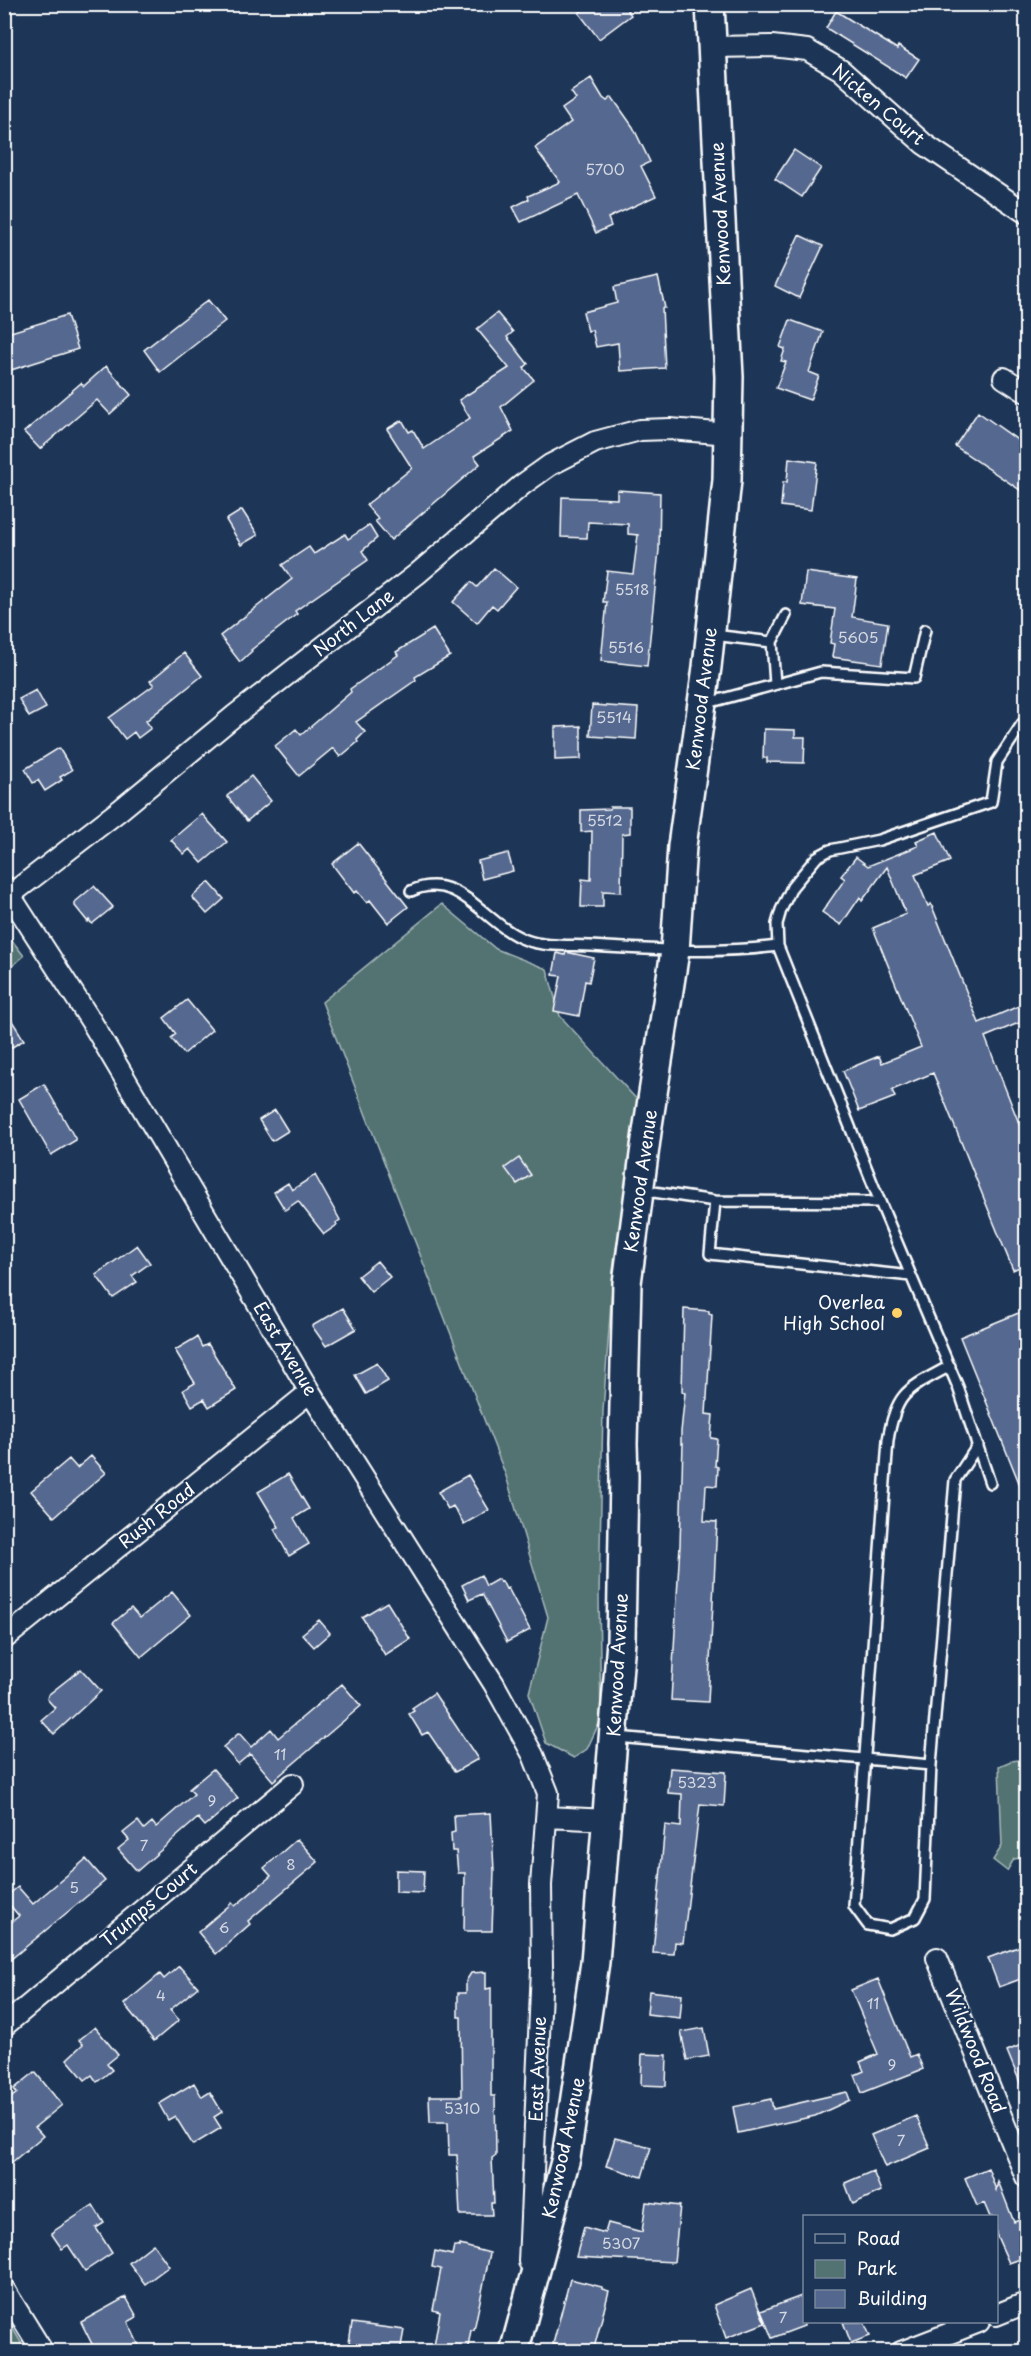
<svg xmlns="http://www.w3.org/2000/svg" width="1031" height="2356" viewBox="0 0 1031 2356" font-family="'Playpen Sans',sans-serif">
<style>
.green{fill:#537373;stroke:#a9b9b9;stroke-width:1.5}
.building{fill:#54688f;stroke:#fff;stroke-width:1.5}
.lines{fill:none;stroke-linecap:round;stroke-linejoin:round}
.lane-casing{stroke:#fff;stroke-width:14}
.street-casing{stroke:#fff;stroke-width:24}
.secondary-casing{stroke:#fff;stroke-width:32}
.lane{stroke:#1d3557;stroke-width:9}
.street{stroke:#1d3557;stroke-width:20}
.secondary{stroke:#1d3557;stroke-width:27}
.poi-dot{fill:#ffd166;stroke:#1d3557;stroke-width:2}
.labels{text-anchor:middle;stroke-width:4.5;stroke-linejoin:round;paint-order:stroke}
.number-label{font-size:15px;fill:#d4d9e3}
.street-label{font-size:18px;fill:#fff;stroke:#1d3557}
.poi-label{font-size:18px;fill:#fff;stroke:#1d3557;text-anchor:end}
</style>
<rect width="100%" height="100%" fill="#1d3557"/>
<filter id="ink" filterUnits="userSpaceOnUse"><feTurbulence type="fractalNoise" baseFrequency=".0167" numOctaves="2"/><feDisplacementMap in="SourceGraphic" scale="12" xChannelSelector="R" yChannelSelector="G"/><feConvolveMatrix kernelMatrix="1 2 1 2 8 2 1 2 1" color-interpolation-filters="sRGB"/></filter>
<g filter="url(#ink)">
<path class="green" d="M 442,904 L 496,949 L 547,969 L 560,1016 L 640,1103 L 614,1261 L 603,1411 L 599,1596 L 601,1719 L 587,1749 L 574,1758 L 546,1743 L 529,1693 L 548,1617 L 506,1476 L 322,1002 Z
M 4,930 L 24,956 L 5,972 L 4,972 Z
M 1026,1759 L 1026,1857 L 1014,1859 L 1007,1871 L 993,1860 L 1002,1846 L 999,1766 L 1011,1761 Z
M 5,2315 L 26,2351 L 5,2351 Z"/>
<path class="building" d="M 592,4 L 623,4 L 631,15 L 599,39 L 579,13 Z
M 836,11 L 897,49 L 898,46 L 919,59 L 906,78 L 826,28 Z
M 591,78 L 603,98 L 607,101 L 612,97 L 633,127 L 650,162 L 641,166 L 656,196 L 608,218 L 611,226 L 596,233 L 578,195 L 521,222 L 513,207 L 529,199 L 528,196 L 560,182 L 535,148 L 571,122 L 562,109 L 576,99 L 571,92 Z
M 794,150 L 821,168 L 802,197 L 775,179 Z
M 799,235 L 823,246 L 799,298 L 775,286 Z
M 658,277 L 665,308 L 662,308 L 665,368 L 620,371 L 618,343 L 596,347 L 592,330 L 588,331 L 583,312 L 617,303 L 614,287 Z
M 208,300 L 225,321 L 160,372 L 144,350 Z
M 497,313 L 513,332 L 507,337 L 528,364 L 524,368 L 534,380 L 501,407 L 513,431 L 474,456 L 480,464 L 391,540 L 375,521 L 378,519 L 366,505 L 412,468 L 387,429 L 402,420 L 409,432 L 413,430 L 424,449 L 470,418 L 459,400 L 509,368 L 477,329 Z
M 67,315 L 78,349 L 11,370 L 4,350 L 4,334 Z
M 790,320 L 823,332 L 809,372 L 819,376 L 810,400 L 776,388 L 786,362 L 781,361 L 785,349 L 780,347 Z
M 106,366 L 131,395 L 110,414 L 97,400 L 40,449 L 24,432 L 81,383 L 84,386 Z
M 978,412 L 1026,446 L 1026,494 L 955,446 Z
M 789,458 L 817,462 L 811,510 L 781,506 L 783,482 L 787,482 Z
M 617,490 L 660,493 L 659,550 L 647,666 L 601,661 L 607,602 L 603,602 L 607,571 L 633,574 L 638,535 L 628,534 L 628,524 L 588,522 L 587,538 L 561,537 L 562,497 L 617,499 Z
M 242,510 L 258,535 L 241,545 L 226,520 Z
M 369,525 L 377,538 L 362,551 L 368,560 L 295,611 L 297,614 L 251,650 L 252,651 L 240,662 L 220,636 L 292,579 L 282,565 L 309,547 L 314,554 L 345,534 L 348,539 Z
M 494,568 L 516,587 L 497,609 L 492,605 L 477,623 L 453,602 L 471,582 L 477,587 Z
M 806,572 L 857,579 L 852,617 L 888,623 L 882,664 L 832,657 L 834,644 L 830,643 L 835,609 L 802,605 Z
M 433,629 L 450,656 L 415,677 L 416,680 L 356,722 L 365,732 L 357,740 L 358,742 L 340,757 L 333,748 L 299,776 L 275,746 L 296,729 L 301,735 L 351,692 L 350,689 L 398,655 L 396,652 Z
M 184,653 L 202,676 L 146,721 L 151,728 L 138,738 L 134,732 L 125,739 L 109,718 L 154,685 L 150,681 Z
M 36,690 L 46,708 L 29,717 L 19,699 Z
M 592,705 L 638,708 L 636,739 L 590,736 Z
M 581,726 L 581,759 L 555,760 L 555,727 Z
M 764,729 L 795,730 L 795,737 L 805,737 L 804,763 L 767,762 L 767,758 L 763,758 Z
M 59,748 L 72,770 L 60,777 L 62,780 L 45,791 L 38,780 L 33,783 L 25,769 Z
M 251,776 L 271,801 L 247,821 L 227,796 Z
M 610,807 L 630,807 L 630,833 L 622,834 L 621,892 L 603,891 L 603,907 L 581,907 L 582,879 L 591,880 L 592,831 L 581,832 L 581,810 L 610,809 Z
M 202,814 L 227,842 L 202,863 L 190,849 L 184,854 L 171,840 Z
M 937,832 L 950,861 L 915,875 L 928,906 L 931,904 L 979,1023 L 1026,1003 L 1026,1020 L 985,1037 L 1026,1141 L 1026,1264 L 1013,1270 L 933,1073 L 892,1090 L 895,1097 L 859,1111 L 843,1071 L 879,1056 L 882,1063 L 921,1047 L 873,928 L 906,914 L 887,867 L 862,901 L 860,897 L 841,925 L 822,912 L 845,879 L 841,876 L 856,857 L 868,866 L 918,846 L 916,841 Z
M 358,843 L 408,907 L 388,923 L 370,900 L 367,903 L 357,891 L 354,893 L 332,864 Z
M 508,853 L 513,871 L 482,879 L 478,861 Z
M 209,882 L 224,899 L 207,914 L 192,897 Z
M 94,886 L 113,907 L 92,924 L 89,920 L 88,922 L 75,906 L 75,902 Z
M 566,952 L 594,958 L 589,982 L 585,981 L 579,1016 L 554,1011 L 561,976 L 553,975 L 557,953 L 565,955 Z
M 187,1000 L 212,1030 L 184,1054 L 171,1038 L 176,1034 L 164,1018 Z
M 4,1008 L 24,1040 L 4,1052 Z
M 44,1084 L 76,1140 L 51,1155 L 19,1099 Z
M 275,1110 L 288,1131 L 272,1141 L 259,1120 Z
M 519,1158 L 531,1175 L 517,1184 L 505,1168 Z
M 315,1175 L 340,1220 L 336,1223 L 337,1225 L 324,1234 L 298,1201 L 285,1210 L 274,1192 L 288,1183 L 292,1190 Z
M 137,1245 L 150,1263 L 132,1276 L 137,1282 L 113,1298 L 96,1275 Z
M 377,1261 L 390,1277 L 371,1292 L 358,1276 Z
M 343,1308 L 356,1329 L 326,1346 L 312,1326 Z
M 684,1309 L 709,1311 L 709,1314 L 712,1315 L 706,1414 L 713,1415 L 711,1438 L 717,1439 L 715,1466 L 718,1467 L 717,1486 L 706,1485 L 704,1521 L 717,1522 L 708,1702 L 671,1700 L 680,1545 L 683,1444 L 681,1444 L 681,1432 L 685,1393 L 682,1392 Z
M 1026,1310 L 1026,1500 L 960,1337 Z
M 197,1337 L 202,1347 L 208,1344 L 236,1390 L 209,1407 L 204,1399 L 192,1406 L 183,1390 L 195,1383 L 175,1350 Z
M 377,1363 L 388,1381 L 366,1394 L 355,1375 Z
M 91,1456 L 106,1473 L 54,1517 L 31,1491 L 69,1459 L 77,1468 Z
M 288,1474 L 309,1509 L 294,1518 L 309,1544 L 289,1556 L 274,1529 L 279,1527 L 258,1492 Z
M 468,1475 L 489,1510 L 464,1524 L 453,1506 L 448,1509 L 438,1492 Z
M 481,1575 L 486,1586 L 498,1579 L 500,1582 L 502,1581 L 506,1589 L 508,1588 L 530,1630 L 507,1642 L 482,1594 L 469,1600 L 462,1585 Z
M 172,1592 L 191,1615 L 141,1657 L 113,1623 L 131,1608 L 140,1618 Z
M 387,1602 L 410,1639 L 385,1655 L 362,1617 Z
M 319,1620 L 330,1633 L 314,1647 L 302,1634 Z
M 81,1669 L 101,1691 L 54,1734 L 41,1720 L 55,1708 L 47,1699 L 48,1695 Z
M 342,1684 L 361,1706 L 273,1781 L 250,1754 L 238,1764 L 223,1747 L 239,1733 L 251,1747 L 271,1729 L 278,1738 Z
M 434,1693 L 478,1759 L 455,1772 L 428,1732 L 422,1735 L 409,1714 L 414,1711 L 412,1708 Z
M 670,1768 L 726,1772 L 724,1806 L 700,1804 L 683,1943 L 675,1942 L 674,1954 L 653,1953 L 665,1825 L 681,1827 L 682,1794 L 668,1793 Z
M 213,1769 L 238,1798 L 205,1826 L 198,1818 L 137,1871 L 118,1849 L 129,1840 L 123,1833 L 138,1821 L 144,1829 L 152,1822 L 156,1827 L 194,1794 L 189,1789 Z
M 491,1813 L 494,1871 L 492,1931 L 464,1931 L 465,1873 L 458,1873 L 456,1851 L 452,1851 L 451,1833 L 455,1832 L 454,1815 Z
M 297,1839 L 318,1862 L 248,1921 L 250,1924 L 216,1954 L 198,1932 L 232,1903 L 235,1906 L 271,1876 L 264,1868 Z
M 86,1859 L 105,1881 L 4,1965 L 4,1928 L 19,1916 L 4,1898 L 18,1887 L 33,1904 Z
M 396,1870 L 424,1871 L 423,1893 L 396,1892 Z
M 1026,1944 L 1026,1977 L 999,1987 L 988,1958 Z
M 179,1966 L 198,1987 L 170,2010 L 179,2020 L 154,2041 L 124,2004 L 160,1974 L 164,1979 Z
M 486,1972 L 486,1989 L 491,1988 L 491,2096 L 495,2096 L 496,2155 L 492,2158 L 494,2203 L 491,2203 L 492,2215 L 460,2215 L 457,2155 L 449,2155 L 448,2122 L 430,2122 L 429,2096 L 462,2096 L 461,2017 L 458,2017 L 458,1993 L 466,1993 L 466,1981 L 471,1973 Z
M 878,1979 L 910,2057 L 917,2054 L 923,2069 L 862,2093 L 855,2075 L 864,2071 L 860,2062 L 878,2054 L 851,1990 Z
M 649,1991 L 682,1995 L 680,2018 L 647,2014 Z
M 95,2027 L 118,2055 L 107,2064 L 112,2070 L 97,2082 L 92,2075 L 85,2080 L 67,2059 L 83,2044 L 79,2040 Z
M 704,2028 L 709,2056 L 687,2060 L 681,2032 Z
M 1026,2043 L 1026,2097 L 1007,2051 Z
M 642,2054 L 667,2055 L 666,2086 L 641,2085 Z
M 35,2072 L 62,2105 L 35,2127 L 43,2136 L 4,2169 L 4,2103 L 17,2093 L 14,2089 Z
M 194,2083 L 202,2097 L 210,2092 L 222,2112 L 214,2117 L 221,2128 L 193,2145 L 175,2116 L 168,2120 L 159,2104 Z
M 847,2092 L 850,2100 L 815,2116 L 738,2133 L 733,2107 L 771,2099 L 773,2109 Z
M 916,2116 L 930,2148 L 885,2167 L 871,2135 Z
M 615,2138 L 651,2147 L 642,2177 L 606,2166 Z
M 988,2168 L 996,2190 L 998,2181 L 1014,2222 L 1020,2220 L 1026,2236 L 1026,2243 L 1023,2243 L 1026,2257 L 1009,2263 L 996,2234 L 996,2217 L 990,2217 L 984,2203 L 977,2206 L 965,2178 Z
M 873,2171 L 881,2191 L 853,2204 L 845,2183 Z
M 646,2202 L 680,2206 L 674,2262 L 576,2257 L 584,2227 L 605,2233 L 608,2223 L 642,2232 Z
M 93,2205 L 104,2223 L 96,2228 L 112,2253 L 85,2271 L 68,2245 L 62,2249 L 51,2233 Z
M 153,2244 L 169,2266 L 145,2284 L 129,2263 Z
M 460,2245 L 490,2253 L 474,2330 L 471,2330 L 467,2352 L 433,2352 L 440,2312 L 433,2310 L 441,2269 L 432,2267 L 435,2251 L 452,2255 L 454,2246 L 460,2247 Z
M 570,2279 L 602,2287 L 602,2289 L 609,2291 L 593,2352 L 565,2352 L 566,2347 L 553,2344 Z
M 751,2289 L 765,2323 L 726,2338 L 714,2305 Z
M 804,2295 L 804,2326 L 772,2338 L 761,2311 Z
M 126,2297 L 137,2317 L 128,2322 L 142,2352 L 96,2352 L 81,2322 Z
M 843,2322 L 864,2322 L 870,2336 L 851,2343 Z
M 352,2323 L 404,2330 L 400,2352 L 387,2352 L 349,2343 Z"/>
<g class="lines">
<g class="lane-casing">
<path id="lane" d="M 713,635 L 772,642
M 775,684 L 772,642 L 786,615
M 704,704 L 821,672 L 914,678 L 925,630
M 411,891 C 460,869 484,925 526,940 C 545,947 570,945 590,946 C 653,950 715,954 778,946
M 640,1190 L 715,1201 L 880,1202
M 715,1201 L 710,1254 L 911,1276
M 950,1366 C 908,1389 896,1391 888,1440 L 854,1906 L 868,1925 L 890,1929 L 915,1918 L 925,1899 L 931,1765 L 955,1480 L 978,1445
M 990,1483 L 958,1387 L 880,1202 L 778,946 L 777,924 L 781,910 L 792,887 L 817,857 L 830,850 L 879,840 L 991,802 L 997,762 L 1022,724 L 1026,724
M 617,1737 L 931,1765"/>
</g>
<g class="street-casing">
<path id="street" d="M 713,47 L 772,46 L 807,50 L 841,70 L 924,144 L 1026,213
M 1004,378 L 1026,392
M 4,886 L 91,1021 L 310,1392 L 494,1684 L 533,1755 L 548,1793 L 541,1885 L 542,1968 L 529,2262
M 10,895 L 120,810 L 234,716 L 417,574 L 522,485 L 550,465 L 595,442 L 640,430 L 670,429 L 729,434
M 4,1639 L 310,1392
M 547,1817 L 608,1820
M 937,1958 L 1026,2177
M 4,2026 L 293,1784
M 4,2289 L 43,2352
M 996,2315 L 1026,2303
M 901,2352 L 979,2322"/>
</g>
<g class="secondary-casing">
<path id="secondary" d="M 514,2352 L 566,2158 L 595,1962 L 621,1641 L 624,1477 L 623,1444 L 627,1283 L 647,1132 L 675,951 L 682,846 L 707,667 L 727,480 L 729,377 L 710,4"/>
</g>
<use href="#lane" class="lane"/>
<use href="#street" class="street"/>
<use href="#secondary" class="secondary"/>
</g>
</g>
<circle class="poi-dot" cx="897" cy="1313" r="6"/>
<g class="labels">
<g class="number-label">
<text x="605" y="175">5700</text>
<text x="632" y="595">5518</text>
<text x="858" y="643">5605</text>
<text x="626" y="653">5516</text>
<text x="614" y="723">5514</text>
<text x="605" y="826">5512</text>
<text x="280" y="1760">11</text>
<text x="697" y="1788">5323</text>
<text x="212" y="1806">9</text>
<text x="144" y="1851">7</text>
<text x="291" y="1870">8</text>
<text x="74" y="1893">5</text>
<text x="224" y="1933">6</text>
<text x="161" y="2001">4</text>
<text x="873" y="2009">11</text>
<text x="892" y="2070">9</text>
<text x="462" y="2114">5310</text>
<text x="901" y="2146">7</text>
<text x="621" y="2249">5307</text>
<text x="783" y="2323">7</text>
</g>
<g class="street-label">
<text transform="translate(878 105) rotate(40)" y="6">Nicken Court</text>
<text transform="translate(721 214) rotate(-93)" y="6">Kenwood Avenue</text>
<text transform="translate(354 623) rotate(-38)" y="6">North Lane</text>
<text transform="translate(702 699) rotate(-83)" y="6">Kenwood Avenue</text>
<text transform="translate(641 1181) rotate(-82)" y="6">Kenwood Avenue</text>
<text transform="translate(285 1349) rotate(59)" y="6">East Avenue</text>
<text transform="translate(157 1516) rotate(-39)" y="6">Rush Road</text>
<text transform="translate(618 1665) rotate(-87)" y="6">Kenwood Avenue</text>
<text transform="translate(149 1905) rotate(-40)" y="6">Trumps Court</text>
<text transform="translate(975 2051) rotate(68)" y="6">Wildwood Road</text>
<text transform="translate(538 2069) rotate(-88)" y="6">East Avenue</text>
<text transform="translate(564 2148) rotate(-78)" y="6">Kenwood Avenue</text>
</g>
<g class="poi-label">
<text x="885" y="1309">Overlea<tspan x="885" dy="21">High School</tspan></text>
</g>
</g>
<rect width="1031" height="2356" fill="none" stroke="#1d3557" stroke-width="24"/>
<rect x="12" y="12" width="1007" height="2332" fill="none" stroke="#fff" stroke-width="2" filter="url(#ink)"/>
<rect x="803" y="2215" width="195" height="108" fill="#1d3557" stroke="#77869a" stroke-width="1.5"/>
<rect x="815" y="2234" width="30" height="9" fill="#1d3557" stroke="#77869a" stroke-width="1.5"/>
<text x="857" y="2245" font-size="18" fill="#ffffff">Road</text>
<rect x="815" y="2260" width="30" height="18" fill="#537373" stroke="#77869a" stroke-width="1.5"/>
<text x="857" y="2275" font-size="18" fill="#ffffff">Park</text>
<rect x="815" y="2290" width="30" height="18" fill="#54688f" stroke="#77869a" stroke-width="1.5"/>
<text x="857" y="2305" font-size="18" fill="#ffffff">Building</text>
</svg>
